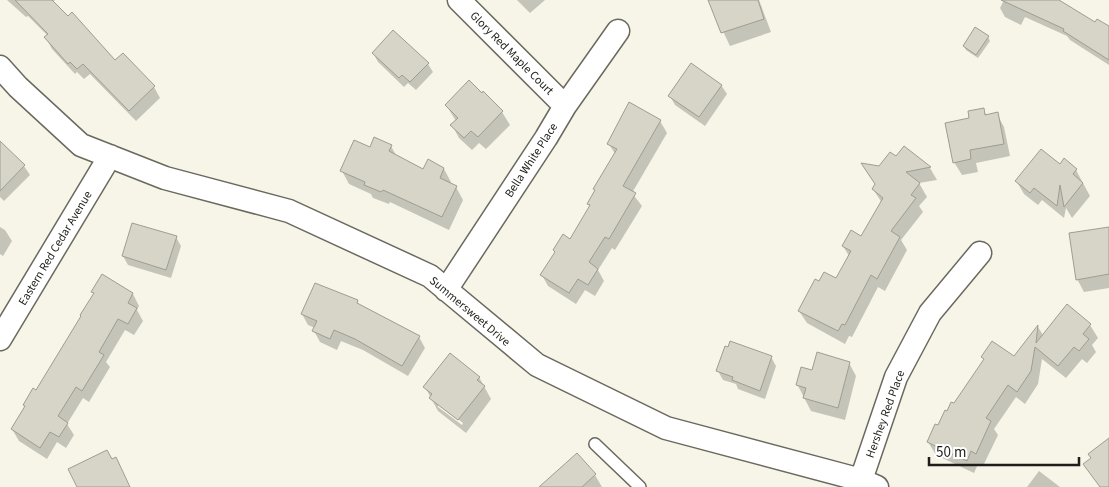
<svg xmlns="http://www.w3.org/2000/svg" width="1109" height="487" viewBox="0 0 1109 487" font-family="'Source Sans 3',sans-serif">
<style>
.shadow{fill:#0003;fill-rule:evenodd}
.building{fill:#d7d5c8;stroke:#9f9d91}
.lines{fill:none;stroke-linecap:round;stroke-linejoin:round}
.lane-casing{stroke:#6b695e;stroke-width:14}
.street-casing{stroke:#6b695e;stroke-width:25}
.lane{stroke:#fff;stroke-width:11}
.street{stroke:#fff;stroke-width:22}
.labels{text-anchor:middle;stroke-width:4.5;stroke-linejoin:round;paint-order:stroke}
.street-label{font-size:12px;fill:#1e1d19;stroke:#fff}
</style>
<rect width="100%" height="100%" fill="#f7f5e8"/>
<path class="shadow" d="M 7,0 L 55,0 L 53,2 L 115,62 L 154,87 L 160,98 L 136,121 L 90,74 L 84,79 L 77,72 L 75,74 L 52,49 L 46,38 L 48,36 L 28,16 L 26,17 Z
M 517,0 L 545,0 L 530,13 Z
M 708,0 L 759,0 L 771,32 L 730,46 Z
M 1004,0 L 1060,0 L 1062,3 L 1095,24 L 1109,28 L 1109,65 L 1070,40 L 1067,36 L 1025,17 L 1021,25 L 1005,17 L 1000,8 Z
M 988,37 L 990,41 L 978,58 L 966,50 L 964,46 Z
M 373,53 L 428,64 L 433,72 L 416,90 L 408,83 L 404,87 L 378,62 Z
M 721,85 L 727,94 L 705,126 L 675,105 L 670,96 Z
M 483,93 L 502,112 L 510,125 L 486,149 L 479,143 L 472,150 L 459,138 L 452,125 L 456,121 L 446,105 Z
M 983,109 L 987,116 L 997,114 L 1004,127 L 1010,156 L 976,163 L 978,172 L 962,175 L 954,162 Z
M 660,121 L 667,133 L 632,193 L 642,206 L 615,250 L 612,248 L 598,270 L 604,281 L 595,296 L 585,290 L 576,304 L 548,286 L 542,275 L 570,240 L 590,207 L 588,204 L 615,154 L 609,144 Z
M 0,142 L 24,166 L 30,175 L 4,201 L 0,197 Z
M 391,146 L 397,157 L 424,171 L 444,169 L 451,182 L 450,184 L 456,187 L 463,200 L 449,230 L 390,202 L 389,204 L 373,198 L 371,194 L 349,184 L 342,171 L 371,149 Z
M 904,147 L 930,168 L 937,180 L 919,183 L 927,197 L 919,206 L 923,212 L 901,240 L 907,250 L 885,291 L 878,287 L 852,337 L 849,336 L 845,344 L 807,323 L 799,311 L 820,283 L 836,280 L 849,256 L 843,246 L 861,238 L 882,203 L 873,189 L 876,185 L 880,167 L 896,158 Z
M 1060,166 L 1076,170 L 1090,196 L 1072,218 L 1066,208 L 1064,218 L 1042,200 L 1038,205 L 1024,194 L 1017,182 Z
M 0,227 L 5,230 L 12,241 L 3,256 L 0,254 Z
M 1109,228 L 1109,288 L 1084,292 L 1077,279 Z
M 176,237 L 181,246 L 171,278 L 128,265 L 123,256 Z
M 102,276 L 133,294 L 139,306 L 137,310 L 143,321 L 134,335 L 125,330 L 106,362 L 110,367 L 89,402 L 83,398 L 67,424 L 74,435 L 66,448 L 57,442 L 47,459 L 19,441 L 12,429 L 37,392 L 94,295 L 93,292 Z
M 357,301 L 360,306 L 419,337 L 425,348 L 408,376 L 363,350 L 341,341 L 337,350 L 320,342 L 314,331 L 315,328 L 308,325 L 302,314 Z
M 1090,325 L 1098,338 L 1092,345 L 1096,352 L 1087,363 L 1082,359 L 1066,378 L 1042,359 L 1038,384 L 1025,404 L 1016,397 L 994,429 L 998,435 L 983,466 L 978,464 L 974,473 L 936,455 L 928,442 L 947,413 L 955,405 L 985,361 L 983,357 L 1014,358 L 1038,327 L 1043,335 Z
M 771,357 L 776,366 L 765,399 L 738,389 L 736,384 L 723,380 L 718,371 Z
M 849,363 L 856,376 L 845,420 L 811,411 L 797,384 L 812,372 Z
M 479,377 L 491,399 L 466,433 L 438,411 L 425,387 ZM 438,404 L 463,423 L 462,425 L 438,407 Z
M 1039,471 L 1060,487 L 1027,487 Z
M 595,475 L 602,487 L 545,487 Z"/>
<path class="building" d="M 15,0 L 52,0 L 68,16 L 72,12 L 115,60 L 123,53 L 155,86 L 129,111 L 83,64 L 77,69 L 70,62 L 68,64 L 44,37 L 48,34 Z
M 708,0 L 758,0 L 764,19 L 721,33 Z
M 1001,0 L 1059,0 L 1095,22 L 1097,19 L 1109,26 L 1109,60 L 1063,31 L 1064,29 Z
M 975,27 L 989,36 L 976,55 L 963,46 Z
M 393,30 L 429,63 L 410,82 L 402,75 L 399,78 L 372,53 Z
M 691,63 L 722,85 L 699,117 L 668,96 Z
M 469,80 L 482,93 L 483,91 L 503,111 L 478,137 L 471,131 L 464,138 L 450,125 L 458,118 L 445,105 Z
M 629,102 L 661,120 L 623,186 L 636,193 L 609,239 L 605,237 L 589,262 L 598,269 L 588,285 L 578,279 L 569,293 L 540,275 L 555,252 L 553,250 L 563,234 L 570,239 L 590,205 L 587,204 L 595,190 L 593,189 L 617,149 L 607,144 Z
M 984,108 L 985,115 L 998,112 L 1004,144 L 970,150 L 971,159 L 953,163 L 945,123 L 969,118 L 968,111 Z
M 374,137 L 392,145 L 389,151 L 423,169 L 428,159 L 444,168 L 440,178 L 457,186 L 442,217 L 383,190 L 381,192 L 364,185 L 365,182 L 340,171 L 354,140 L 370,147 Z
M 0,141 L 25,165 L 0,191 Z
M 904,146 L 931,167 L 906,172 L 920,183 L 911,195 L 916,198 L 891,231 L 900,237 L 877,279 L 871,275 L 845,325 L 842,324 L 838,331 L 798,311 L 815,279 L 819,281 L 824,272 L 836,278 L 851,251 L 842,246 L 851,230 L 861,236 L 883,198 L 872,189 L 875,184 L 861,163 L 879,166 L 890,152 L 896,156 Z
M 1041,149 L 1060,164 L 1064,158 L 1077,169 L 1073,174 L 1083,183 L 1064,207 L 1060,185 L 1057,206 L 1034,188 L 1030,193 L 1015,181 Z
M 132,223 L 177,236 L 166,270 L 122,256 Z
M 1109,227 L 1109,274 L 1076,280 L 1069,233 Z
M 102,274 L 133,293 L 128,303 L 137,308 L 128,324 L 118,319 L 99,352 L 104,355 L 82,391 L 76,387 L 58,416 L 68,423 L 59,437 L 50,432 L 40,448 L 11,429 L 25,406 L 23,405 L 33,388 L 36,390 L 81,316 L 80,315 L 94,293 L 91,292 Z
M 315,283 L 358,300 L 357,303 L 420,336 L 402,366 L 355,339 L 334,330 L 330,339 L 312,331 L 317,321 L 301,314 Z
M 1067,304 L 1091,324 L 1083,334 L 1089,339 L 1079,351 L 1074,347 L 1058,366 L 1035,347 L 1031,371 L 1017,392 L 1008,385 L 986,418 L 991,421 L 976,454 L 971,451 L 967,461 L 927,442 L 935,424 L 938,425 L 945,410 L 947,411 L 951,402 L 954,403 L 984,359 L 981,357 L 992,341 L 1014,356 L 1038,325 L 1036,343 Z
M 730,341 L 772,356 L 760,391 L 732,380 L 733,377 L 716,371 L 725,346 L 728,347 Z
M 817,352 L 850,362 L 838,408 L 803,398 L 806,388 L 796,385 L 801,367 L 812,370 Z
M 450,353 L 480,377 L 477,380 L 485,386 L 458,420 L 429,398 L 432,394 L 423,387 Z
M 1109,438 L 1109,487 L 1100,487 L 1083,464 L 1091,458 L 1088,454 Z
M 107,450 L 112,459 L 116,457 L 130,487 L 77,487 L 68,469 Z
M 577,453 L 596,474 L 582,487 L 539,487 Z"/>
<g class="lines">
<g class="lane-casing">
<path id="lane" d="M 595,444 L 640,487"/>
</g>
<g class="street-casing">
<path id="street" d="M 459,0 L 565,106
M 0,67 L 18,87 L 81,145 L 165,178 L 289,211 L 430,276 L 537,365 L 666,428 L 861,480 L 877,487
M 446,290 L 546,138 L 565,106 L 618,31
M 0,339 L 110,156
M 861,480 L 896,377 L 930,313 L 980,253"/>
</g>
<use href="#lane" class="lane"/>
<use href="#street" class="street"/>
</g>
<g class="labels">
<g class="street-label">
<text transform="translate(512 53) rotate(45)" y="4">Glory Red Maple Court</text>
<text transform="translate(531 160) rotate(-57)" y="4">Bella White Place</text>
<text transform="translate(55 248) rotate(-59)" y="4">Eastern Red Cedar Avenue</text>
<text transform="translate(470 311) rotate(40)" y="4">Summersweet Drive</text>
<text transform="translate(885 414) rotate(-70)" y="4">Hershey Red Place</text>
</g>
</g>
<path d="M929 457v8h150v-8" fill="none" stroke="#1e1d19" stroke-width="2.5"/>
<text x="936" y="457" font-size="15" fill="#1e1d19" stroke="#ffffff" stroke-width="4" paint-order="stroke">50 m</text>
</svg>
